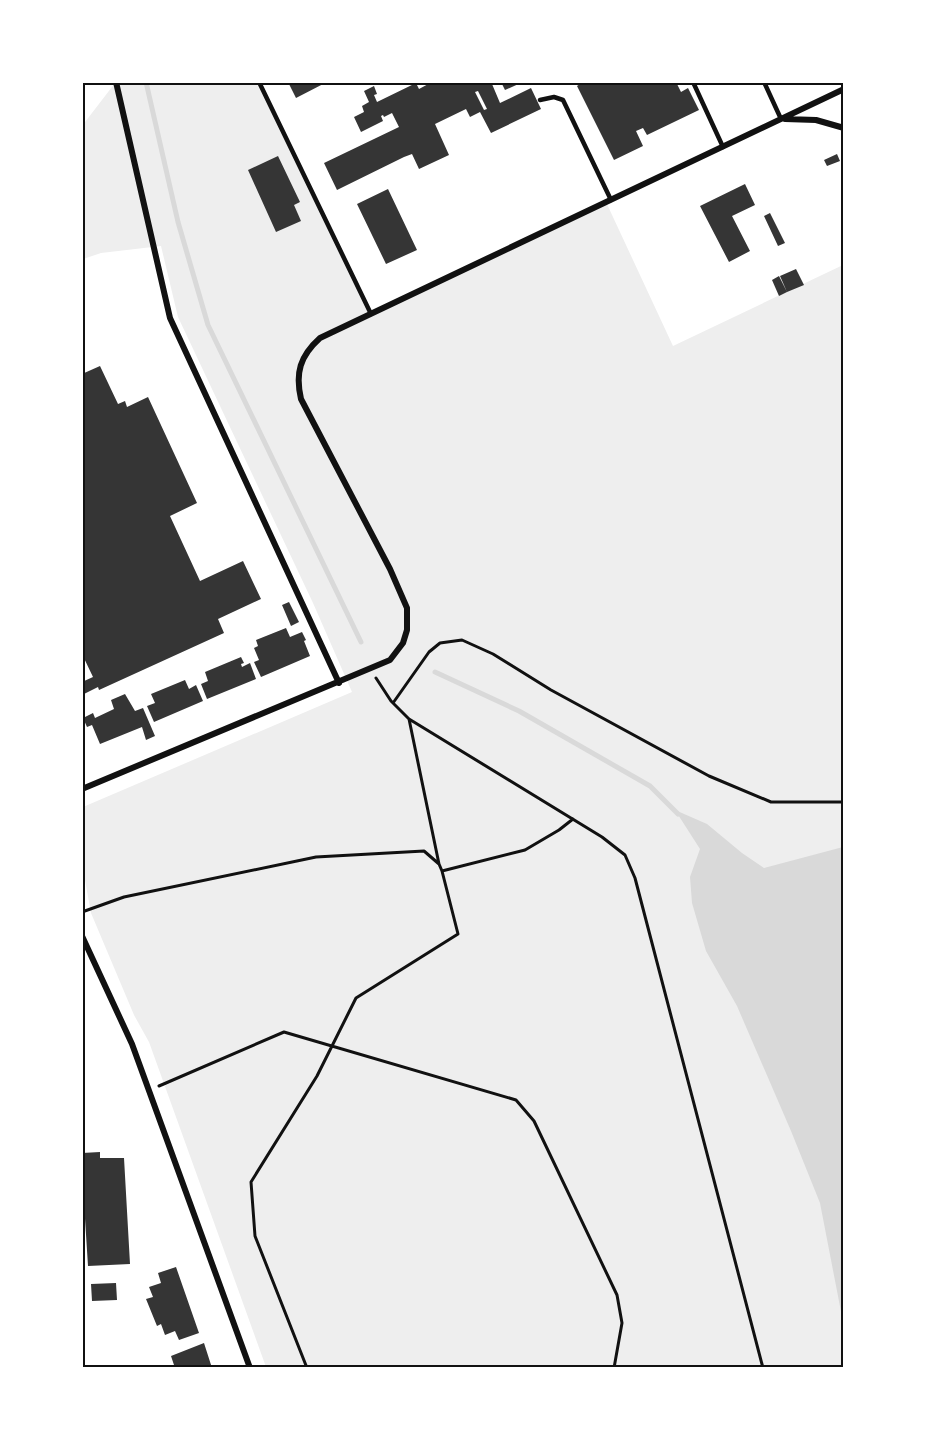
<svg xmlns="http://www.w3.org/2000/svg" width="926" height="1450" viewBox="0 0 926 1450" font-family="'Zilla Slab',serif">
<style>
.green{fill:#eee}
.water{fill:#d9d9d9}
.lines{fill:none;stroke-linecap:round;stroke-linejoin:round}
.stream{stroke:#d9d9d9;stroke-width:5}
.building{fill:#353535;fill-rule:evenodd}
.path{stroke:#111;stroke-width:3}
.service{stroke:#111;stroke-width:4.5}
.minor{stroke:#111;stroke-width:6}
.neatline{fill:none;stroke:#111;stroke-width:2}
</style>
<rect width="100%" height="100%" fill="#fff"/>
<path class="green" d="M 115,83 L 259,83 L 372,314 L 606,202 L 673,346 L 843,265 L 843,1367 L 266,1367 L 149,1042 L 134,1015 L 91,913 L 83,869 L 83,807 L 352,692 L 313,603 L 178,317 L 161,246 L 101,253 L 83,259 L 82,126 Z"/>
<path class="water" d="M 675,810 L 707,824 L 742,853 L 764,868 L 843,847 L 843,1322 L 820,1203 L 791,1131 L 737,1006 L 706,951 L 692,903 L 690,877 L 700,849 Z"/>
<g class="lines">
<path class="stream" d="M 146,82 L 178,222 L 208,325 L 361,642
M 435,672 L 519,711 L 650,786 L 678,814"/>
</g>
<path class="building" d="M 288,82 L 327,82 L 296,98 Z
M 432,82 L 495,82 L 492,84 L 500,103 L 531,88 L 541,109 L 491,133 L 480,112 L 470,117 L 466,109 L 435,124 L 449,155 L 419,169 L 412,154 L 404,157 L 337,190 L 324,163 L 399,127 L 392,113 L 384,117 L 383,115 L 381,116 L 383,121 L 361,132 L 354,117 L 364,112 L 362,106 L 369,102 L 364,91 L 374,86 L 377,94 L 374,95 L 377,102 L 416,83 L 419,89 ZM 478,91 L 487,109 L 484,110 L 475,92 Z
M 501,82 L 523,82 L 505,90 Z
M 583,82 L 681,82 L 677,84 L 681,92 L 688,88 L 699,110 L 647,135 L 643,128 L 636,131 L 643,146 L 614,160 L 577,86 Z
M 837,154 L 840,161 L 827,166 L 824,160 Z
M 278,156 L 300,202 L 294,205 L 301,221 L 276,232 L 248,170 Z
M 745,184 L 755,205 L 732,216 L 750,251 L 729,262 L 700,206 Z
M 388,189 L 417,250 L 386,264 L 357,204 Z
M 770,213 L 785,243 L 778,246 L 764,216 Z
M 796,269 L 804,285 L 787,292 L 780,276 Z
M 779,276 L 787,292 L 779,296 L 772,280 Z
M 100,366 L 118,404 L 125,401 L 127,407 L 148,397 L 197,503 L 170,516 L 200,581 L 243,561 L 261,599 L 218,619 L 224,633 L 99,690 L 98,687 L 82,695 L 82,682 L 93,677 L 82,654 L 82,374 Z
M 289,602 L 299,622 L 291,626 L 282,605 Z
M 286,628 L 290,637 L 302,632 L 306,640 L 304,641 L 310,656 L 261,677 L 254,662 L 259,660 L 254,648 L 258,646 L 256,640 Z
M 241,657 L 244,663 L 241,664 L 242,667 L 250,663 L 256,679 L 207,699 L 201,684 L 208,681 L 205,672 Z
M 185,680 L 189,689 L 196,685 L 203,701 L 154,722 L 147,706 L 155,703 L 151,694 Z
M 125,694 L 135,711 L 143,708 L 155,736 L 146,740 L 142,727 L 100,744 L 92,725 L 87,727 L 83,718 L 93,713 L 95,718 L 114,709 L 111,700 Z
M 100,1152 L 100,1158 L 124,1158 L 130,1264 L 88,1266 L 84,1203 L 82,1203 L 82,1153 Z
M 176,1267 L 199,1333 L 179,1340 L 175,1331 L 165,1335 L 161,1324 L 157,1326 L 146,1299 L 153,1297 L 149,1287 L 161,1283 L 158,1273 Z
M 116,1283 L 117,1300 L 92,1301 L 91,1284 Z
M 204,1343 L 212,1368 L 175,1368 L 171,1356 Z"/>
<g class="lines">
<path class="path" d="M 376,678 L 391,701 L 409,719 L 602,837 L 625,855 L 635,878 L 763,1368
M 393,703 L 429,652 L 440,643 L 462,640 L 493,654 L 551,690 L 709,776 L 771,802 L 844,802
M 409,719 L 439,864
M 442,871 L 525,850 L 559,830 L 573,819
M 82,912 L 124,897 L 316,857 L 424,851 L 439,864 L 442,871 L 458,934 L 356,998 L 317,1076 L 251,1182 L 255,1236 L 307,1368
M 159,1086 L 284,1032 L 516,1100 L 534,1121 L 617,1295 L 622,1323 L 614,1368"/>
<path class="service" d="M 259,82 L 371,314
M 693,82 L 723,147
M 764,82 L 781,119
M 540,100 L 554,97 L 563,100 L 611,200"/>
<path class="minor" d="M 116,82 L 170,318 L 339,683
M 785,119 L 816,120 L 844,128
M 82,789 L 390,660 L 403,643 L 407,630 L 407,608 L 390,569 L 301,399 C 295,373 300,356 320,338 L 844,89
M 82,936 L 132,1044 L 250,1368"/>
</g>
<rect width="926" height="1450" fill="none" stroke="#ffffff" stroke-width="168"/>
<rect x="84" y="84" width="758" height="1282" class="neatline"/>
</svg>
